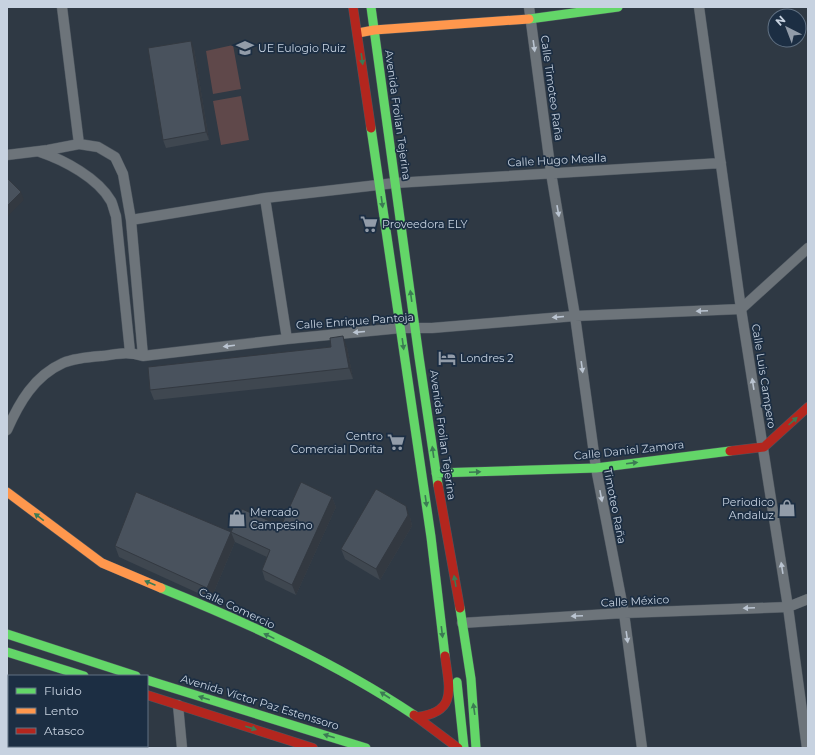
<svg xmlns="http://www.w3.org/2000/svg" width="815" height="755" viewBox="0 0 815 755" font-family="Montserrat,sans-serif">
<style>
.green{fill:#5f484a}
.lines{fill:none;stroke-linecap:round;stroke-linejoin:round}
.street-casing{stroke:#4c555e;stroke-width:11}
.fast-casing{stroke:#4c555e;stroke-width:10}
.slow-casing{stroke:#4c555e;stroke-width:10}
.jam-casing{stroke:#4c555e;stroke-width:10}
.street{stroke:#6d747a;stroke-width:10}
.fast{stroke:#63d668;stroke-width:9}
.slow{stroke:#ff974d;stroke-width:9}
.jam{stroke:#b3261e;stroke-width:9}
.wall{fill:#3f4750}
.shaded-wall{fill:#333941}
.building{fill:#49525d;stroke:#333941}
.oneway{fill:#bac4d1}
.oneway2{fill:#3c7a54}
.labels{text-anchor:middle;stroke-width:3.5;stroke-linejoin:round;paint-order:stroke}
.poi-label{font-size:11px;fill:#c7d2e0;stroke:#1c2e43;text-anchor:start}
.street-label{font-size:11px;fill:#c7d2e0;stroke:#1c2e43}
</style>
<rect width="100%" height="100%" fill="#2f3944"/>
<path class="green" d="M 233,45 L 241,89 L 213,94 L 206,51 Z
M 241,96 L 249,140 L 221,145 L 213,101 Z"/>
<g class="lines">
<g class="street-casing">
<path id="street" d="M 62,7 L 79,144
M 529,7 L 551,173 L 575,316 L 596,468 L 624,613 L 642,748
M 699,7 L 741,309 L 788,607 L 807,748
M 40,152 C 64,160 98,178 111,201 C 113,205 114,211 116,216 L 130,352
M 7,155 L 48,150 L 79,144 L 98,147 L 115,157 L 123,174 L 131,220 L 143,356
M 265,198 L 287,339
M 131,220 L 265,198 L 395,183 L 721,163
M 741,309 L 808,248
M 7,430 C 19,403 34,376 63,363 C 75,358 89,357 102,356 C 118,354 127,351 143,356 L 287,339 L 401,328 L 432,328 L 575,316 L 741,309
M 462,623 L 624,613 L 788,607 L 808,599
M 178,705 L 182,748"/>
</g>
<g class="fast-casing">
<path id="fast" d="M 371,7 L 419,357 L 438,485
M 529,19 L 618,7
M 371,128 L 431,537 L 445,656
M 436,473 L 596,468 L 730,451
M 161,588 C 248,623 336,663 414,715
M 460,608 L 471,679 L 476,748
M 7,634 L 136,676
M 7,652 L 84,676
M 147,680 L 366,748
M 457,682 L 464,748"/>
</g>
<g class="slow-casing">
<path id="slow" d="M 358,33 L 374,30 L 529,19
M 7,492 L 102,563 L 161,588"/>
</g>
<g class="jam-casing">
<path id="jam" d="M 353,7 L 371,128
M 730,451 L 764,447 L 808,407
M 438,485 L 460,608
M 147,695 L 313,748
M 414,715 L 458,748
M 417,717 C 458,712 449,688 445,656"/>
</g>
<use href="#street" class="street"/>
<use href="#fast" class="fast"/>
<use href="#slow" class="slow"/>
<use href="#jam" class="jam"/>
</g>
<path class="wall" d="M 194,49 L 209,140 L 166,148 L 163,140 Z
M 331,347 L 347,347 L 353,379 L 154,400 L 150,390 Z
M 332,497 L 336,507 L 296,595 L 265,580 L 262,570 L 267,557 L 235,542 L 211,599 L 119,557 L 115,546 L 231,532 L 281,526 Z
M 410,517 L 412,526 L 380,580 L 345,559 L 341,549 Z"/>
<path class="shaded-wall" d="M 191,41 L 194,49 L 209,140 L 206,132 Z
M 21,192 L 24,200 L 8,216 L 7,212 L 7,206 Z
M 343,336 L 347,347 L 353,379 L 349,368 Z
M 332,497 L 336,507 L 296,595 L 292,585 Z
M 406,506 L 410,517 L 412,526 L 380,580 L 376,569 Z
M 231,532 L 235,542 L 211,599 L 207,588 Z"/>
<path class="building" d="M 191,41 L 206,132 L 163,140 L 148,48 Z
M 7,178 L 21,192 L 7,206 Z
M 343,336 L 349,368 L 150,390 L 148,367 L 331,347 L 330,338 Z
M 301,482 L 332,497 L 292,585 L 262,570 L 270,550 L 231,532 L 242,509 L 281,526 Z
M 376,489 L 406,506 L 408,515 L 376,569 L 341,549 Z
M 136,492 L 231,532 L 207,588 L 115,546 Z
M 7,705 L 9,705 L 9,723 L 7,723 Z"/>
<defs><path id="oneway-solid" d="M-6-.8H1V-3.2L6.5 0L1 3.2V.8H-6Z"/></defs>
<g class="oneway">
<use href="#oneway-solid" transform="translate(534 46) rotate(82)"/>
<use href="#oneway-solid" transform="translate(558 211) rotate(80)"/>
<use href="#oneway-solid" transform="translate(702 311) rotate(178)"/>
<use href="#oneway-solid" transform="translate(558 317) rotate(175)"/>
<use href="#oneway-solid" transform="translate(359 332) rotate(175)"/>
<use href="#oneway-solid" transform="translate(229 346) rotate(173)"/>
<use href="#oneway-solid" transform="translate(582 367) rotate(82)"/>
<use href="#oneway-solid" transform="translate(753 384) rotate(-99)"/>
<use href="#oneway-solid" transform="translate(601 496) rotate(79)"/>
<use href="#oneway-solid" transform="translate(782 568) rotate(-99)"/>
<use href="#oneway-solid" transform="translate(749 608) rotate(178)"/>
<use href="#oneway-solid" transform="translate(577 616) rotate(177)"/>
<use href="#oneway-solid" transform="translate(627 637) rotate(82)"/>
</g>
<g class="oneway2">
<use href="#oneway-solid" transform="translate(362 59) rotate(82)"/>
<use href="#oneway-solid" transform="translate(382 202) rotate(82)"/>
<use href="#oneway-solid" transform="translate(411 296) rotate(-98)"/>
<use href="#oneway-solid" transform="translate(403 344) rotate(82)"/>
<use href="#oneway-solid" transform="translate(793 421) rotate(-42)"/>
<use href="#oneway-solid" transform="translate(433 452) rotate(-98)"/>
<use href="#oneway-solid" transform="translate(632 463) rotate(-7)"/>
<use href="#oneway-solid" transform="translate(475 472) rotate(-2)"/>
<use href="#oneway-solid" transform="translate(426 501) rotate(82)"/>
<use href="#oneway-solid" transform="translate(39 517) rotate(-143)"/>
<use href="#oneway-solid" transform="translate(455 581) rotate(-100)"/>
<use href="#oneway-solid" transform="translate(150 583) rotate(-157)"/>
<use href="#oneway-solid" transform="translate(442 632) rotate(83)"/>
<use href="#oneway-solid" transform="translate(269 636) rotate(-154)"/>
<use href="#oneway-solid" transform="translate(385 695) rotate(-147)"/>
<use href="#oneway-solid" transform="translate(204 698) rotate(-163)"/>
<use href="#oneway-solid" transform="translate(474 709) rotate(-98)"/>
<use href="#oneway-solid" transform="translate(251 728) rotate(18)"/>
<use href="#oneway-solid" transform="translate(329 736) rotate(-163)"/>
</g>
<defs>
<g id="school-bare" transform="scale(1.38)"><path d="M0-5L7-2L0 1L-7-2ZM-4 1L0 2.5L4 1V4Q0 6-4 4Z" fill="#929ca9" stroke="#1c2e43" stroke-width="2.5" paint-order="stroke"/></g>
<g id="supermarket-bare" transform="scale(1.38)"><path d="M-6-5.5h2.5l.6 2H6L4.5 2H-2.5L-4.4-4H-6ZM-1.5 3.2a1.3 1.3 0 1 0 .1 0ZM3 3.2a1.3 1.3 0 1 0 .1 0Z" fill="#929ca9" stroke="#1c2e43" stroke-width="2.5" paint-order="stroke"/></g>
<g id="hotel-bare" transform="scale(1.38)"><path d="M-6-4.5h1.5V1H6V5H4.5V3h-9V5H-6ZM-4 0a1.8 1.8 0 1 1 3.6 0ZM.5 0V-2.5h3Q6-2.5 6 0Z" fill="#929ca9" stroke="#1c2e43" stroke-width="2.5" paint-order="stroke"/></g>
<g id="shop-bare" transform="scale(1.38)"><path d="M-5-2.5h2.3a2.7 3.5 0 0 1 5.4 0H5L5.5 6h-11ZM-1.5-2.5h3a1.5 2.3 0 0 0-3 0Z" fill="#929ca9" stroke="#1c2e43" stroke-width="2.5" paint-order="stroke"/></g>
</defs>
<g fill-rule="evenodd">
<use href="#school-bare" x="245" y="48"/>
<use href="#supermarket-bare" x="369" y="224"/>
<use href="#hotel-bare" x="447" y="358"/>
<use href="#supermarket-bare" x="396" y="442"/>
<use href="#shop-bare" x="787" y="508"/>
<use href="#shop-bare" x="237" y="518"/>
</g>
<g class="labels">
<g class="poi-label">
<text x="258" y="52">UE Eulogio Ruiz</text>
<text x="382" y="228">Proveedora ELY</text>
<text x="460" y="362">Londres 2</text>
<text x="383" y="440" text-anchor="end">Centro<tspan x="383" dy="13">Comercial Dorita</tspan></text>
<text x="774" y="506" text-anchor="end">Periodico<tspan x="774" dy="13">Andaluz</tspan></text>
<text x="250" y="516">Mercado<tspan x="250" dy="13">Campesino</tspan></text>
</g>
<g class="street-label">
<text transform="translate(552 88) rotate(82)" y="4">Calle Timoteo Raña</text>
<text transform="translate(398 115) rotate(82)" y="4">Avenida Froilan Tejerina</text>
<text transform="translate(557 160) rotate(-3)" y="4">Calle Hugo Mealla</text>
<text transform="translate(355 321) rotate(-4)" y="4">Calle Enrique Pantoja</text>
<text transform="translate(764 376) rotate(81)" y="4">Calle Luis Campero</text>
<text transform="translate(443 435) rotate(82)" y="4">Avenida Froilan Tejerina</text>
<text transform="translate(629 450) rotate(-6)" y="4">Calle Daniel Zamora</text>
<text transform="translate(615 506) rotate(79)" y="4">Timoteo Raña</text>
<text transform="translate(635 601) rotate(-3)" y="4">Calle México</text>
<text transform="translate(237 608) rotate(25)" y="4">Calle Comercio</text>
<text transform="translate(260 702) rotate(17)" y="4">Avenida Víctor Paz Estenssoro</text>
</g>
</g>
<rect width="815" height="755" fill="none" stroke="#c7d2e0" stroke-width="16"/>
<rect x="8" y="675" width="140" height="72" fill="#1c2e43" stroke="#607082"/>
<rect x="16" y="688" width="20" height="6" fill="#63d668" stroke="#607082"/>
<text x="44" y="695" font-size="12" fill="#c7d2e0">Fluido</text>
<rect x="16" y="708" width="20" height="6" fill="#ff974d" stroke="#607082"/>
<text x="44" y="715" font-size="12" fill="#c7d2e0">Lento</text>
<rect x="16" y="728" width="20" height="6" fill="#b3261e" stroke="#607082"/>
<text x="44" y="735" font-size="12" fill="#c7d2e0">Atasco</text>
<g transform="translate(787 28) rotate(318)"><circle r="19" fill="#1c2e43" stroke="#607082"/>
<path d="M0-3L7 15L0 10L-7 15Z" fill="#929ca9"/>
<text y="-6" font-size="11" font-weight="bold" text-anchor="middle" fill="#c7d2e0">N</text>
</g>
</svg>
